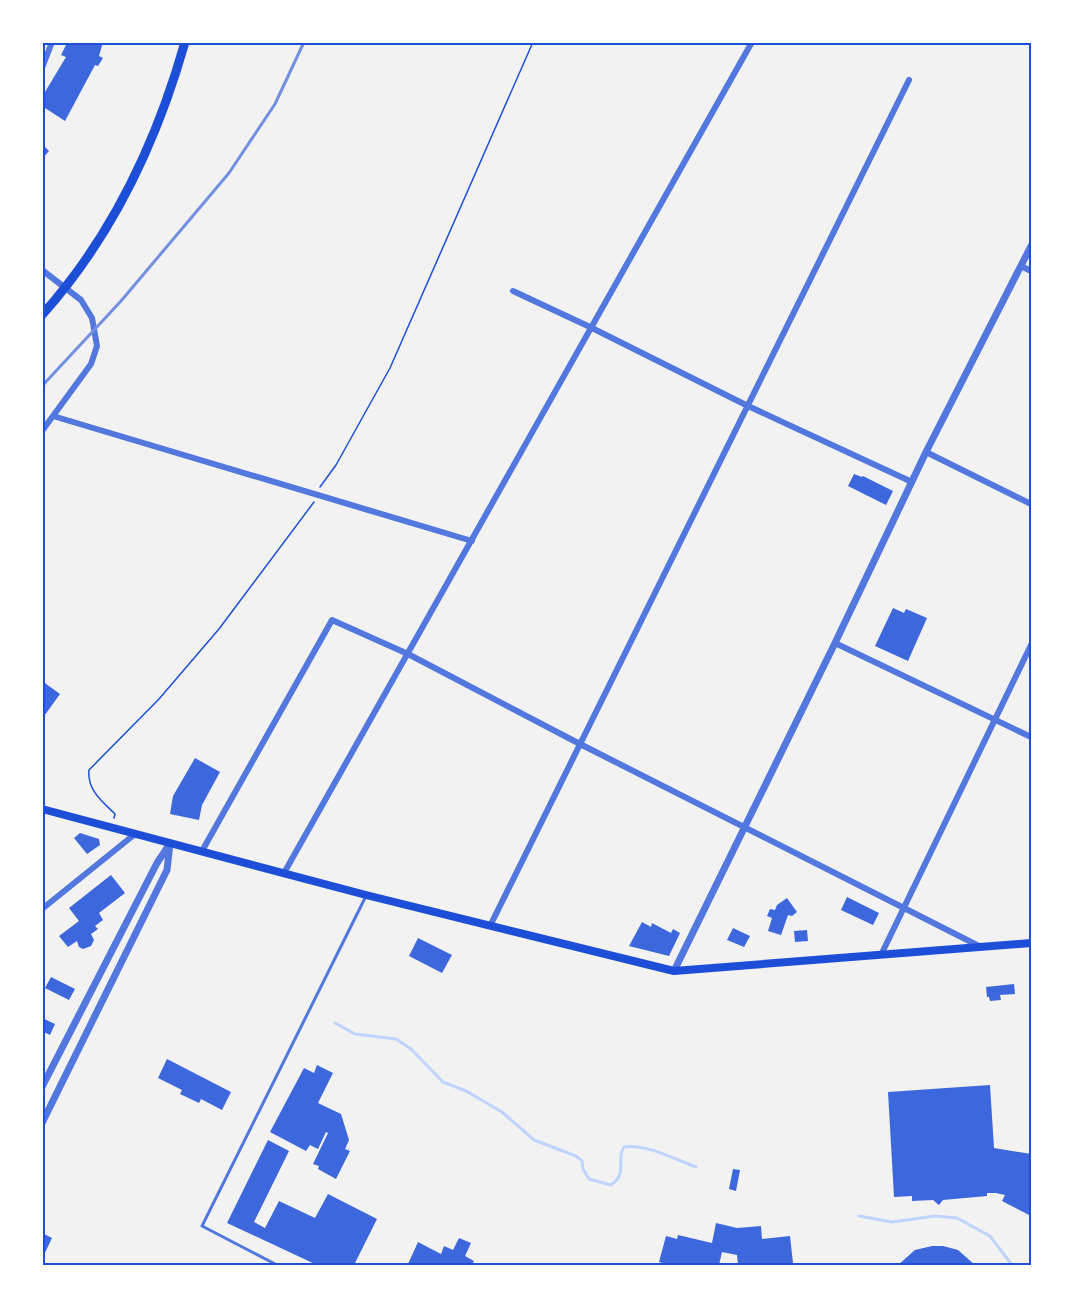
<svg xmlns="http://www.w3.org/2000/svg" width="1073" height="1307" viewBox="0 0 1073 1307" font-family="Cabin,sans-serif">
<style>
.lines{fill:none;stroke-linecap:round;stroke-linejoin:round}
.stream{stroke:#bfd3fe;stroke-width:3}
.building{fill:#3d67dc}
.path{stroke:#1d4ed8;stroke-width:1.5}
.service{stroke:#5277de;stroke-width:3}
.minor{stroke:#5277de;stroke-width:6}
.tertiary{stroke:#5277de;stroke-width:7}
.secondary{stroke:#1d4ed8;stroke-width:8}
.trunk{stroke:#1d4ed8;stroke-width:9}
.rail{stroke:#7290e2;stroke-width:3}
.neatline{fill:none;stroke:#1d4ed8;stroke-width:2}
</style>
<rect width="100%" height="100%" fill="#f2f2f2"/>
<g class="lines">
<path class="stream" d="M 335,1023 L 355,1034 L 396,1039 L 411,1049 L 443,1082 L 466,1091 L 502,1112 L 534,1140 L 576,1156 L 582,1161 L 583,1169 L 589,1179 L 611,1185 C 629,1172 615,1161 624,1147 C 644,1143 677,1160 696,1167
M 859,1216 L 892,1222 L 935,1216 L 957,1218 L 990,1236 L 1012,1265"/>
</g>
<path class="building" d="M 72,42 L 103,42 L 99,56 L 103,58 L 98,66 L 95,65 L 65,121 L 42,106 L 42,97 L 66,57 L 61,55 L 67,43 L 71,44 Z
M 42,144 L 49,151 L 42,159 Z
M 854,474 L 862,477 L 863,476 L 893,491 L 886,505 L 848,486 Z
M 893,608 L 904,613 L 906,609 L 927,618 L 908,661 L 875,646 Z
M 42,681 L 60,694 L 42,719 Z
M 195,758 L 220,772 L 202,805 L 199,820 L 170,814 L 173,796 Z
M 80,833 L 99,839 L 100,845 L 87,854 L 74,838 Z
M 111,875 L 125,893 L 99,913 L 103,920 L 95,926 L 98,929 L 91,934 L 94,940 L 91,946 L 83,949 L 79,947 L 77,941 L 68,947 L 59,936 L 79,921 L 69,908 Z
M 847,897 L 879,913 L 873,925 L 841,910 Z
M 787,898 L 797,912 L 792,916 L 788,915 L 781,935 L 768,931 L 772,918 L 767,916 L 770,909 L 775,910 L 777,905 Z
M 642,922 L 651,927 L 652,923 L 671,933 L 673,929 L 680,933 L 669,956 L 629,946 Z
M 733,928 L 750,936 L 744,947 L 727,940 Z
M 807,930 L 808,941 L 795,942 L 794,931 Z
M 418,938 L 452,955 L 442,973 L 409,956 Z
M 51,977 L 75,989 L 69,1000 L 45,988 Z
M 1014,984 L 1015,994 L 1000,995 L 1001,1000 L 990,1001 L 989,997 L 987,997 L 986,987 Z
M 42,1018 L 55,1024 L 50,1035 L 42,1031 Z
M 167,1059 L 231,1092 L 222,1110 L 201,1099 L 199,1103 L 180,1094 L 182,1090 L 158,1078 Z
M 317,1065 L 333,1073 L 318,1103 L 341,1114 L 349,1140 L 345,1149 L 350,1151 L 336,1179 L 318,1169 L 319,1166 L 313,1164 L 328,1133 L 326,1132 L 318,1149 L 310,1145 L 306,1151 L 270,1132 L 304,1068 L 314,1073 Z
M 990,1085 L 994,1148 L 1031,1154 L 1031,1216 L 1002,1201 L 1005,1195 L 996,1193 L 987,1193 L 987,1196 L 943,1200 L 939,1205 L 933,1200 L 912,1201 L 912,1196 L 894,1197 L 888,1092 Z
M 268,1140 L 289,1151 L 254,1222 L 265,1228 L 279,1201 L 315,1218 L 328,1194 L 377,1219 L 354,1265 L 317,1265 L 227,1223 Z
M 733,1169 L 740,1170 L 736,1191 L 729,1189 Z
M 716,1223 L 737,1228 L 761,1226 L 762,1239 L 790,1236 L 793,1263 L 738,1265 L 737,1255 L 722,1252 L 719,1265 L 670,1265 L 659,1262 L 666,1236 L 677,1239 L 678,1235 L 712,1243 Z
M 42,1233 L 52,1238 L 42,1259 Z
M 459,1238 L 471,1243 L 465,1256 L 474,1261 L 472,1265 L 408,1264 L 418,1242 L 441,1254 L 444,1246 L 453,1250 Z
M 932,1246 L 943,1246 L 958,1250 L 975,1265 L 898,1265 L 915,1250 Z"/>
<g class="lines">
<path class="path" d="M 320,487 L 336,465 L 390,368 L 533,42
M 114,818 L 115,814 C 102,801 87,790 89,770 L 159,699 L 219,629 L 314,502"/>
<path class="service" d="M 277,1265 L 202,1226 L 366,896"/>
<path class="minor" d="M 42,68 L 52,42
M 1021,266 L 1031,271
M 42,270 L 81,300 L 92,318 L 97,346 L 91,364 L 42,431
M 513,291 L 590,327 L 748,406 L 912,482
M 53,416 L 472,541
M 926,452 L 1031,504
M 835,643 L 1031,737
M 202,851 L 332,620 L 408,654 L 580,744 L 979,946
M 284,873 L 752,42
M 42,909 L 135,834
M 490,926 L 909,80
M 881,955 L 1031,645"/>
<path class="tertiary" d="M 674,971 L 835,643 L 926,452 L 1031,246
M 42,1087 L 157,863 L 169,845
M 42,1123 L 167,870 L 170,843"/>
<path class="secondary" d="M 42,809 L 366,895 L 674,971 L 1031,943"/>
<path class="trunk" d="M 42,315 C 111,238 157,141 185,42"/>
<path class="rail" d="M 42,386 L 121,301 L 229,173 L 275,104 L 304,42"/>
</g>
<rect width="1073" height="1307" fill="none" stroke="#ffffff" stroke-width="87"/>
<rect x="44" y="44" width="986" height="1220" class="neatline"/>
</svg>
